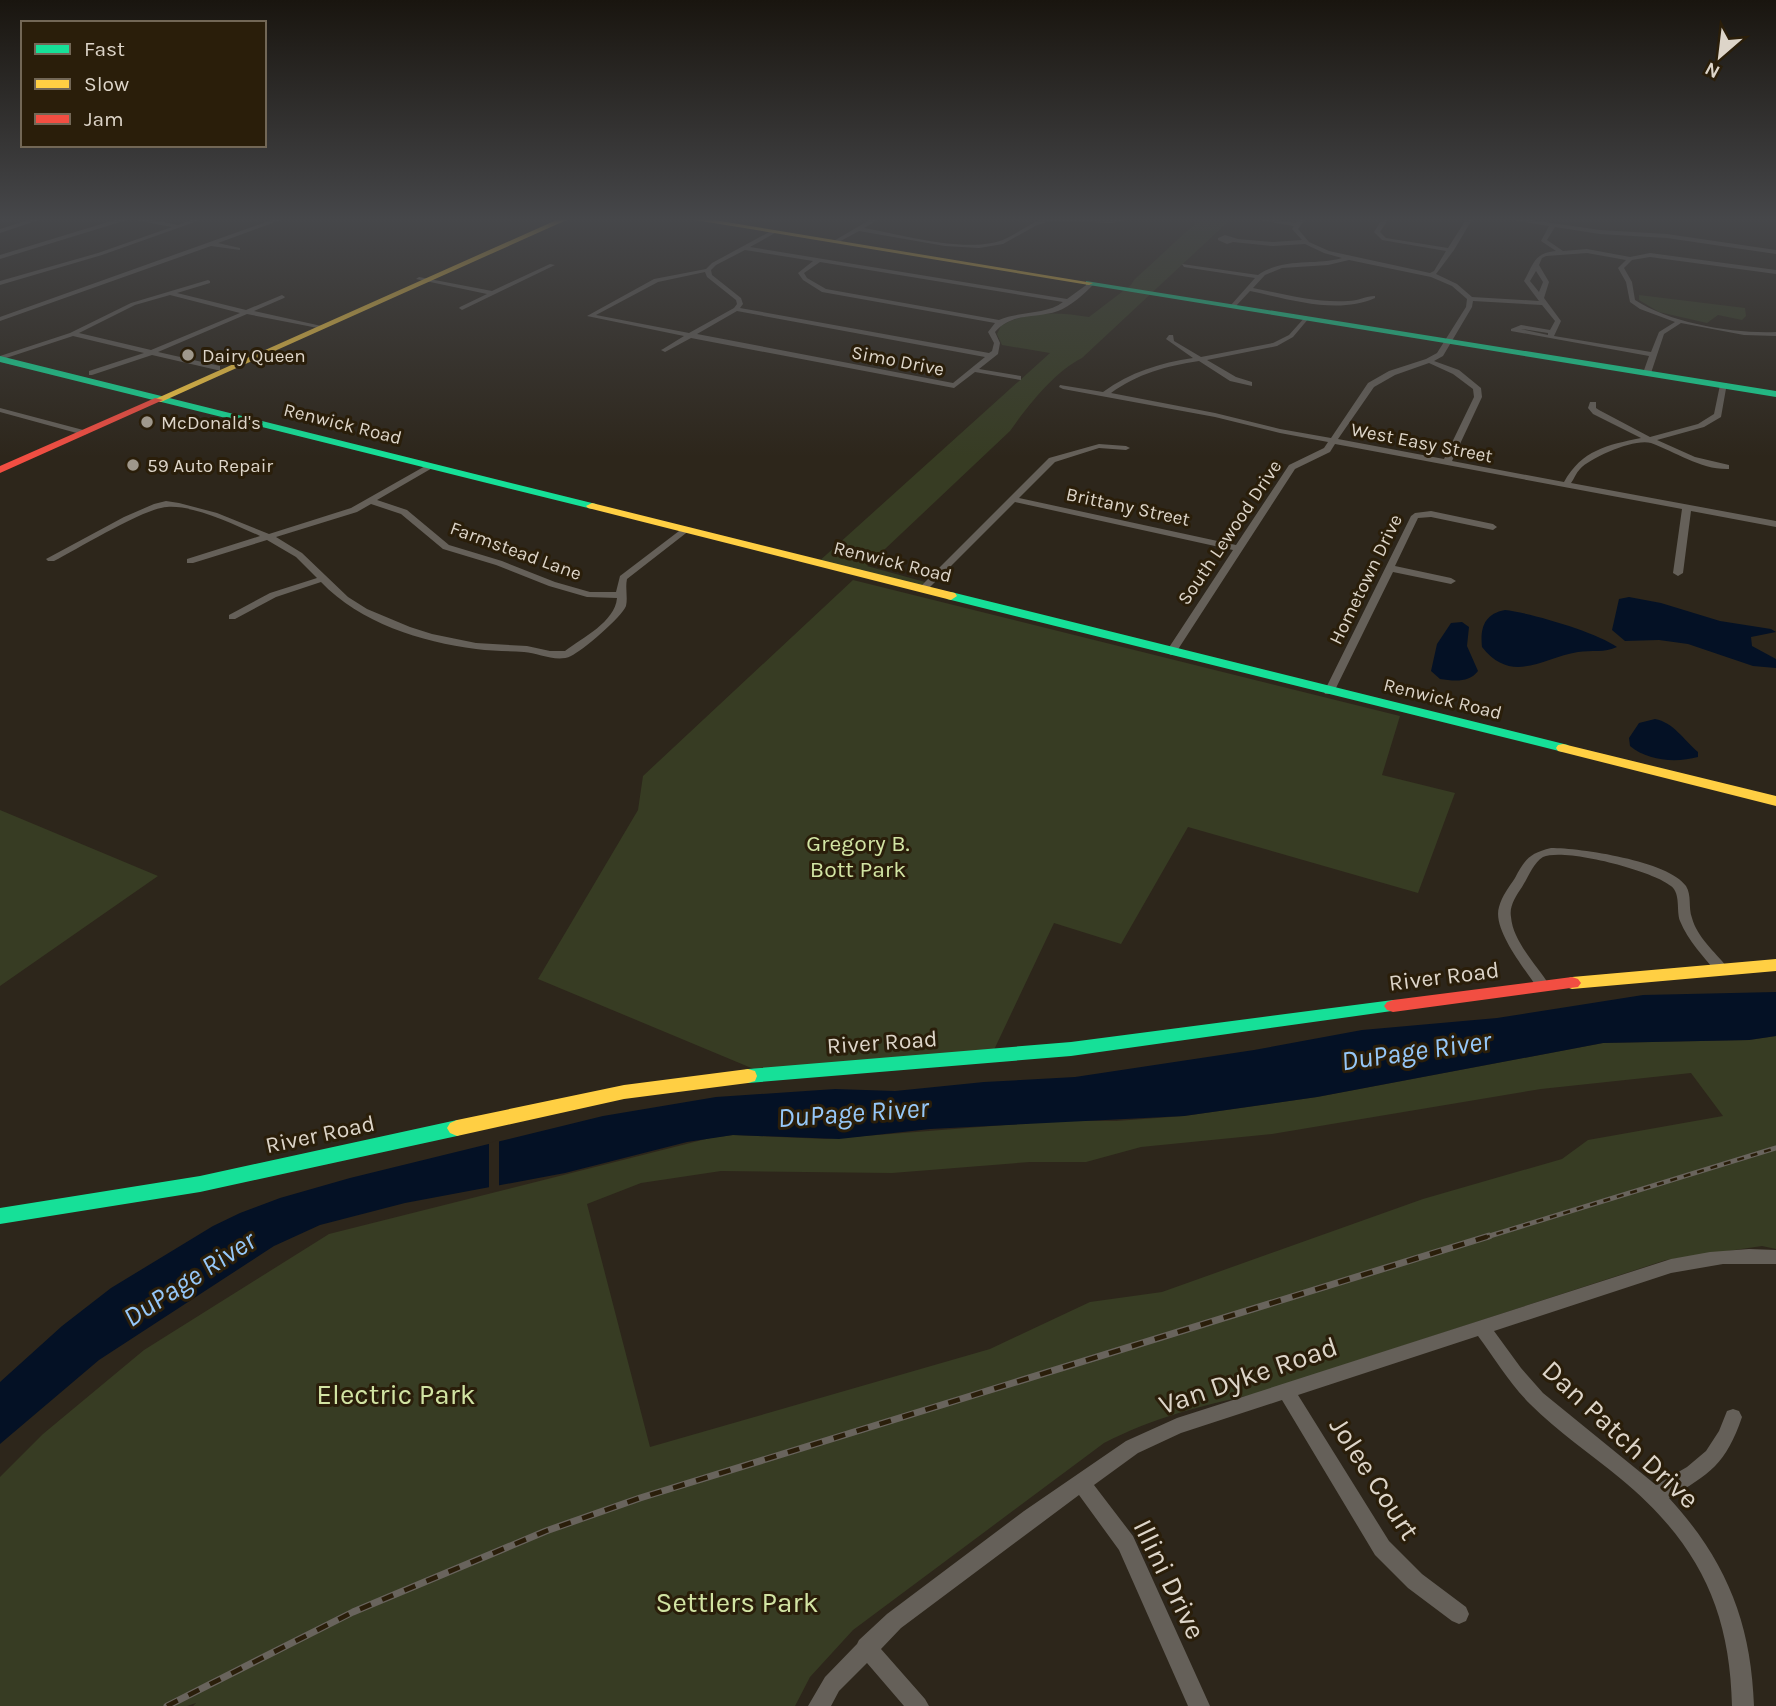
<svg xmlns="http://www.w3.org/2000/svg" width="1776" height="1706" viewBox="0 0 1776 1706" font-family="Karla,sans-serif">
<style>
.green{fill:#373c23;fill-rule:evenodd}
.water{fill:#041125}
.pier{fill:#2d261b}
.lines{fill:none;stroke-linecap:round;stroke-linejoin:round}
.street{fill:#656059;fill-rule:evenodd}
.fast{fill:#16e098;fill-rule:evenodd}
.slow{fill:#ffcf43;fill-rule:evenodd}
.jam{fill:#f24e42;fill-rule:evenodd}
.rail-far1-casing{stroke:#69645d;stroke-width:5}
.rail-casing{stroke:#69645d;stroke-width:7}
.rail-far1{stroke:#2a1e0a;stroke-width:2.5;stroke-dasharray:7;stroke-linecap:butt}
.rail{stroke:#2a1e0a;stroke-width:4.5;stroke-dasharray:12;stroke-linecap:butt}
.poi-dot{fill:#9f988c;stroke:#2a1e0a;stroke-width:2.5}
.labels{text-anchor:middle;stroke-width:6;stroke-linejoin:round;paint-order:stroke}
.far-poi-label{font-size:19px;fill:#ddd5c9;stroke:#2a1e0a;text-anchor:start}
.far-street-label{font-size:19px;fill:#ddd5c9;stroke:#2a1e0a}
.park-label{font-size:23px;fill:#d2e4a3;stroke:#2a1e0a}
.street-label{font-size:23px;fill:#ddd5c9;stroke:#2a1e0a}
.near-water-label{font-size:28px;font-style:italic;fill:#96c8f9;stroke:#2a1e0a}
.near-street-label{font-size:28px;fill:#ddd5c9;stroke:#2a1e0a}
.near-park-label{font-size:28px;fill:#d2e4a3;stroke:#2a1e0a}
</style>
<rect width="100%" height="100%" fill="#2d261b"/>
<path class="green" d="M 1201,218 L 1232,218 L 1082,358 C 1054,372 1027,407 1010,431 L 867,566 L 925,582 L 917,589 L 816,564 L 1050,353 L 1002,345 L 997,334 L 1001,326 C 1027,310 1060,312 1089,317 L 1131,285 L 1134,280 Z
M 1639,295 L 1745,308 L 1746,316 L 1742,320 L 1718,315 L 1707,323 L 1659,312 L 1639,300 Z
M 853,580 L 1400,716 L 1382,775 L 1455,793 L 1418,893 L 1188,827 L 1121,944 L 1054,923 L 992,1054 L 761,1072 L 538,979 L 638,810 L 643,776 Z
M 0,810 L 158,876 L 0,986 Z
M 1776,1036 L 1776,1249 L 1762,1246 L 1666,1260 L 1255,1394 C 1200,1406 1155,1417 1104,1443 L 853,1630 L 810,1677 L 795,1706 L 193,1706 L 196,1703 L 187,1706 L 0,1706 L 0,1477 L 43,1434 L 144,1350 L 329,1234 L 710,1138 L 733,1135 L 826,1139 L 1055,1121 L 1116,1121 L 1184,1116 L 1317,1097 L 1603,1043 L 1749,1040 ZM 1691,1073 L 1723,1116 L 1588,1140 L 1562,1159 L 1423,1199 L 1162,1292 L 1090,1302 L 990,1349 L 650,1447 L 587,1204 L 641,1183 L 721,1171 L 892,1173 L 1030,1162 L 1086,1162 L 1141,1147 L 1272,1134 L 1541,1089 Z"/>
<path class="water" d="M 1629,597 L 1661,603 L 1720,621 L 1771,629 L 1776,632 L 1751,637 L 1752,646 L 1776,659 L 1776,668 L 1753,666 L 1688,644 L 1659,640 L 1625,641 L 1612,630 L 1619,599 Z
M 1505,610 C 1531,613 1596,632 1617,647 C 1605,653 1591,650 1578,652 C 1542,658 1512,685 1482,647 C 1480,628 1484,614 1505,610 Z
M 1462,622 L 1469,627 L 1467,646 L 1478,671 C 1469,683 1454,681 1440,679 L 1431,671 L 1437,644 L 1451,623 Z
M 1655,719 C 1673,722 1684,740 1698,752 L 1698,757 C 1676,763 1648,761 1630,746 L 1629,738 L 1639,723 Z
M 1776,992 L 1776,1036 L 1749,1040 L 1603,1043 L 1317,1097 L 1184,1116 L 930,1129 L 839,1139 L 733,1135 L 687,1142 L 565,1173 L 405,1203 L 320,1225 L 274,1246 L 99,1360 L 0,1444 L 0,1382 L 62,1326 L 111,1288 L 213,1226 L 240,1213 L 280,1198 L 350,1178 L 603,1116 L 716,1097 L 835,1089 L 895,1091 L 984,1082 L 1075,1077 L 1254,1050 L 1362,1030 L 1497,1018 L 1643,995 Z"/>
<path class="pier" d="M 499,1140 L 499,1190 L 489,1192 L 489,1143 Z"/>
<g class="lines">
<path class="street" d="M 35,218 L 45,218 L 0,233 L 0,229 Z
M 121,218 L 144,218 L 178,225 L 196,218 L 206,218 L 102,255 L 0,285 L 0,281 L 98,253 L 172,227 L 130,219 L 0,259 L 0,255 Z
M 277,218 L 286,218 L 218,243 L 240,248 L 240,250 L 211,246 L 0,321 L 0,317 Z
M 873,218 L 881,218 L 864,228 C 903,235 953,250 992,243 C 1012,240 1027,223 1046,218 L 1136,218 L 1112,223 L 1051,221 L 1037,225 L 1003,244 L 979,248 L 945,246 L 859,231 L 837,243 L 832,242 Z
M 1247,218 L 1264,218 L 1296,223 L 1300,218 L 1306,218 L 1298,229 L 1309,242 L 1329,251 L 1430,273 L 1434,271 L 1446,251 L 1382,240 L 1374,232 L 1383,218 L 1389,218 L 1380,232 L 1386,238 L 1448,248 L 1467,218 L 1473,218 L 1454,250 L 1436,274 L 1457,284 L 1472,297 L 1539,301 L 1524,281 C 1534,263 1534,253 1556,251 L 1541,241 L 1549,226 L 1500,218 L 1517,218 L 1600,230 L 1667,234 L 1776,250 L 1776,254 L 1667,238 L 1600,234 L 1555,227 L 1547,240 L 1563,251 L 1587,249 L 1630,257 L 1650,253 L 1776,270 L 1776,274 L 1650,257 L 1632,260 L 1624,268 L 1632,282 L 1635,300 C 1670,323 1734,334 1776,332 L 1776,336 L 1744,335 L 1681,323 L 1664,334 L 1651,373 L 1647,375 L 1643,373 L 1649,356 L 1511,331 L 1511,329 L 1521,325 L 1550,330 L 1555,321 L 1542,305 L 1473,301 L 1472,307 L 1443,356 L 1434,361 L 1459,370 L 1481,388 L 1482,397 L 1452,461 L 1564,482 C 1582,450 1607,445 1641,438 L 1593,414 L 1588,408 L 1590,402 L 1596,402 L 1596,408 L 1599,410 L 1650,437 L 1698,424 L 1714,414 L 1720,385 L 1727,383 L 1721,417 L 1704,427 L 1657,440 L 1695,457 L 1729,465 L 1729,469 C 1701,470 1676,452 1651,443 C 1635,438 1591,457 1580,469 C 1576,473 1574,479 1571,483 L 1776,521 L 1776,527 L 1691,511 L 1683,573 L 1678,576 L 1673,573 L 1682,509 L 1335,444 L 1330,452 L 1295,469 L 1175,654 L 1171,655 L 1166,652 L 1233,550 L 1015,502 L 925,592 L 919,592 L 919,588 L 1049,458 L 1099,444 L 1126,446 L 1130,448 L 1126,450 L 1099,448 L 1055,462 L 1019,498 L 1236,545 L 1289,465 L 1324,448 L 1328,442 L 1280,433 L 1215,417 L 1063,389 L 1059,387 L 1060,385 L 1103,392 C 1130,372 1160,363 1193,358 L 1166,339 L 1169,335 L 1173,335 L 1174,341 L 1201,357 L 1273,343 L 1289,335 L 1306,316 L 1309,318 L 1293,337 L 1277,346 L 1207,360 L 1236,377 L 1252,382 L 1252,386 L 1230,381 L 1199,361 C 1166,366 1137,374 1111,393 L 1215,413 L 1280,429 L 1331,438 L 1368,383 L 1389,371 L 1426,359 L 1437,353 L 1466,307 L 1467,299 L 1452,286 L 1431,277 L 1349,260 L 1328,265 L 1282,268 L 1265,275 L 1253,288 C 1284,294 1316,303 1348,301 C 1358,301 1366,296 1375,296 L 1375,298 C 1337,315 1289,299 1250,291 L 1235,307 L 1231,307 L 1231,305 L 1255,278 L 1184,267 L 1182,264 L 1258,275 C 1283,257 1314,266 1342,258 L 1324,253 L 1305,244 L 1273,246 L 1233,242 L 1227,244 L 1218,240 L 1218,238 L 1225,235 L 1238,239 L 1273,242 L 1302,240 L 1292,229 L 1294,226 ZM 1587,253 L 1626,260 L 1618,268 L 1626,282 L 1630,302 L 1640,309 L 1675,322 L 1659,332 L 1651,352 L 1554,336 L 1561,321 L 1544,298 L 1549,282 L 1539,265 L 1542,258 L 1546,256 ZM 1536,271 L 1543,282 L 1539,292 L 1530,281 ZM 1521,329 L 1522,329 L 1548,333 L 1548,335 ZM 1429,363 L 1453,374 L 1473,389 L 1474,397 L 1444,459 L 1338,439 L 1374,387 L 1395,375 Z
M 773,230 L 775,233 L 750,247 L 1067,299 L 1089,283 L 1094,284 C 1085,293 1070,307 1058,311 C 1035,319 1012,312 995,332 L 1000,343 L 998,354 L 979,369 L 1021,376 L 1021,380 L 975,372 L 954,388 L 691,338 L 665,352 L 661,350 L 663,349 L 684,336 L 587,316 L 654,279 L 706,269 L 712,263 ZM 745,250 L 813,261 L 798,273 L 803,280 L 822,292 L 995,323 L 988,332 L 994,343 L 992,351 L 989,353 L 740,308 L 743,304 L 741,298 L 712,275 L 711,270 L 716,265 ZM 820,262 L 1063,302 C 1046,315 1019,311 999,320 L 826,289 L 807,278 L 804,273 ZM 705,272 L 707,277 L 736,300 L 737,304 L 734,308 L 689,333 L 596,315 L 658,282 ZM 737,311 L 985,357 L 953,383 L 697,334 Z
M 550,264 L 555,265 L 462,310 L 459,308 L 460,307 L 487,294 L 416,279 L 419,277 L 492,291 Z
M 208,280 L 210,281 L 210,283 L 177,293 L 246,310 L 282,295 L 285,297 L 284,298 L 254,311 L 326,327 L 323,329 L 247,314 L 158,352 L 220,366 L 220,370 L 217,370 L 152,355 L 92,375 L 89,375 L 89,371 L 144,353 L 73,336 L 0,360 L 0,356 L 70,333 L 131,303 ZM 170,295 L 240,313 L 151,350 L 79,333 L 135,305 Z
M 0,408 L 87,431 L 88,433 L 84,435 L 0,412 Z
M 427,465 L 434,467 L 377,500 L 407,510 L 449,545 L 502,561 L 555,582 L 590,592 L 616,592 L 620,576 L 683,528 L 690,530 L 627,579 C 625,588 628,597 626,606 C 622,617 582,651 571,656 C 557,663 538,653 524,652 C 508,651 492,651 476,649 C 421,642 360,623 321,582 L 276,597 L 235,619 L 229,619 L 229,615 L 270,593 L 317,578 L 296,557 L 267,540 L 193,563 L 187,563 L 187,559 L 260,536 C 235,525 195,505 167,507 C 144,508 78,549 54,561 L 48,561 L 46,559 L 124,517 L 154,504 L 166,501 L 179,503 L 217,513 L 269,534 L 351,508 ZM 371,504 L 401,514 L 443,549 L 496,565 L 549,586 L 587,597 L 617,598 C 615,622 582,638 565,651 L 550,651 L 527,646 L 476,643 L 432,634 L 410,627 L 367,609 L 348,597 L 302,553 L 276,537 L 357,512 Z
M 1431,511 L 1493,524 L 1497,527 L 1493,530 L 1431,517 L 1418,518 L 1395,566 L 1451,578 L 1456,581 L 1451,584 L 1393,572 L 1334,692 L 1333,694 L 1325,694 L 1324,692 L 1411,516 L 1415,513 Z
M 1551,848 C 1580,848 1669,861 1686,886 C 1692,896 1688,907 1692,918 C 1697,937 1715,952 1727,967 L 1729,970 L 1727,973 L 1717,973 C 1704,957 1688,941 1680,921 C 1676,910 1681,894 1671,886 C 1654,871 1564,847 1543,857 C 1533,863 1528,878 1522,887 C 1516,896 1509,906 1511,917 C 1513,942 1537,965 1550,986 L 1548,989 L 1538,989 C 1526,970 1492,930 1499,907 C 1502,896 1509,887 1515,878 C 1525,859 1530,853 1551,848 Z
M 1749,1249 L 1776,1250 L 1776,1264 L 1723,1264 L 1671,1273 L 1494,1331 L 1521,1368 L 1543,1393 L 1656,1485 L 1687,1467 L 1706,1451 L 1719,1431 L 1727,1411 L 1733,1409 L 1739,1411 L 1742,1417 C 1726,1464 1710,1474 1669,1498 C 1726,1560 1751,1622 1754,1706 L 1732,1706 C 1730,1608 1697,1542 1621,1479 C 1591,1454 1558,1432 1530,1404 C 1510,1384 1495,1359 1478,1336 L 1298,1395 L 1389,1541 L 1422,1574 L 1466,1607 L 1469,1614 L 1466,1621 L 1459,1624 L 1452,1621 L 1408,1588 L 1375,1555 L 1282,1400 L 1181,1433 L 1138,1453 L 1094,1485 L 1133,1536 L 1210,1706 L 1188,1706 L 1119,1550 L 1079,1495 L 901,1628 L 881,1649 L 925,1699 L 929,1706 L 904,1706 L 867,1663 L 839,1691 L 831,1706 L 808,1706 L 825,1677 L 857,1644 L 859,1640 L 887,1614 L 1024,1511 L 1126,1441 L 1177,1418 L 1671,1259 L 1710,1252 Z"/>
<path class="fast" d="M 1086,281 L 1776,391 L 1776,397 L 1089,285 L 1086,285 Z
M 0,356 L 596,504 L 598,506 L 592,509 L 0,362 Z
M 951,592 L 1568,745 L 1570,748 L 1563,752 L 947,599 L 945,596 Z
M 1393,1000 L 1399,1002 L 1402,1006 L 1399,1010 L 1071,1056 L 748,1083 L 741,1081 L 739,1076 L 741,1071 L 748,1069 L 1071,1042 Z
M 457,1120 L 464,1123 L 467,1128 L 464,1133 L 457,1136 L 200,1192 L 0,1224 L 0,1208 L 200,1176 Z"/>
<path class="slow" d="M 561,218 L 571,218 L 161,402 L 153,400 Z
M 683,218 L 702,218 L 1093,283 L 1089,285 Z
M 592,503 L 955,593 L 957,596 L 951,600 L 588,508 L 586,506 Z
M 1563,744 L 1776,796 L 1776,806 L 1558,751 L 1556,748 L 1558,745 Z
M 1776,959 L 1776,971 L 1572,989 L 1566,987 L 1563,983 L 1566,979 L 1572,977 Z
M 748,1069 L 755,1071 L 757,1076 L 755,1081 L 748,1083 L 624,1099 L 457,1136 L 450,1133 L 447,1128 L 450,1123 L 457,1120 L 624,1085 Z"/>
<path class="jam" d="M 155,398 L 163,400 L 0,473 L 0,466 Z
M 1572,977 L 1578,979 L 1581,983 L 1578,987 L 1393,1012 L 1387,1010 L 1384,1006 L 1387,1002 L 1393,1000 Z"/>
<g class="rail-far1-casing">
<path id="rail-far1" d="M 1483,1238 L 1776,1148"/>
</g>
<g class="rail-casing">
<path id="rail" d="M 167,1706 L 353,1612 L 546,1531 L 640,1498 L 1489,1236"/>
</g>
<use href="#rail-far1" class="rail-far1"/>
<use href="#rail" class="rail"/>
</g>
<linearGradient id="sky" x2="0" y2="1"><stop stop-color="#19150f"/><stop offset="0.48" stop-color="#46474a"/><stop offset="1" stop-color="#46474a" stop-opacity="0"/></linearGradient>
<rect width="1776" height="457" fill="url(#sky)"/>
<g class="poi-dot">
<circle cx="188" cy="355" r="7"/>
<circle cx="147" cy="422" r="7"/>
<circle cx="133" cy="465" r="7"/>
</g>
<g class="labels">
<g class="far-poi-label">
<text x="202" y="362">Dairy Queen</text>
<text x="161" y="429">McDonald's</text>
<text x="147" y="472">59 Auto Repair</text>
</g>
<g class="far-street-label">
<text transform="translate(898 360) rotate(11)" y="7">Simo Drive</text>
<text transform="translate(343 423) rotate(14)" y="7">Renwick Road</text>
<text transform="translate(1422 442) rotate(11)" y="7">West Easy Street</text>
<text transform="translate(1128 506) rotate(12)" y="7">Brittany Street</text>
<text transform="translate(1229 532) rotate(-56)" y="7">South Lewood Drive</text>
<text transform="translate(516 550) rotate(20)" y="7">Farmstead Lane</text>
<text transform="translate(893 561) rotate(14)" y="7">Renwick Road</text>
<text transform="translate(1365 579) rotate(-64)" y="7">Hometown Drive</text>
<text transform="translate(1443 698) rotate(14)" y="7">Renwick Road</text>
</g>
<g class="park-label">
<text x="858" y="851">Gregory B.<tspan x="858" dy="26">Bott Park</tspan></text>
</g>
<g class="street-label">
<text transform="translate(1444 976) rotate(-7)" y="8">River Road</text>
<text transform="translate(882 1042) rotate(-4)" y="8">River Road</text>
<text transform="translate(320 1134) rotate(-12)" y="8">River Road</text>
</g>
<g class="near-water-label">
<text transform="translate(1416 1050) rotate(-8)" y="10">DuPage River</text>
<text transform="translate(853 1112) rotate(-4)" y="10">DuPage River</text>
<text transform="translate(189 1278) rotate(-33)" y="10">DuPage River</text>
</g>
<g class="near-street-label">
<text transform="translate(1248 1375) rotate(-19)" y="10">Van Dyke Road</text>
<text transform="translate(1621 1434) rotate(43)" y="10">Dan Patch Drive</text>
<text transform="translate(1375 1478) rotate(57)" y="10">Jolee Court</text>
<text transform="translate(1170 1579) rotate(64)" y="10">Illini Drive</text>
</g>
<g class="near-park-label">
<text x="396" y="1404">Electric Park</text>
<text x="737" y="1612">Settlers Park</text>
</g>
</g>
<rect x="21" y="21" width="245" height="126" fill="#2a1e0a" stroke="#726756" stroke-width="2"/>
<rect x="35" y="44" width="35" height="10" fill="#16e098" stroke="#726756" stroke-width="2"/>
<text x="84" y="56" font-size="21" fill="#ddd5c9">Fast</text>
<rect x="35" y="79" width="35" height="10" fill="#ffcf43" stroke="#726756" stroke-width="2"/>
<text x="84" y="91" font-size="21" fill="#ddd5c9">Slow</text>
<rect x="35" y="114" width="35" height="10" fill="#f24e42" stroke="#726756" stroke-width="2"/>
<text x="84" y="126" font-size="21" fill="#ddd5c9">Jam</text>
<g transform="translate(1720 56) rotate(208)" stroke="#2a1e0a" stroke-width="5" paint-order="stroke">
<path d="M0-5L12 26L0 18L-12 26Z" fill="#ddd5c9"/>
<text y="-10" font-size="19" font-weight="bold" text-anchor="middle" fill="#ddd5c9">N</text>
</g>
</svg>
